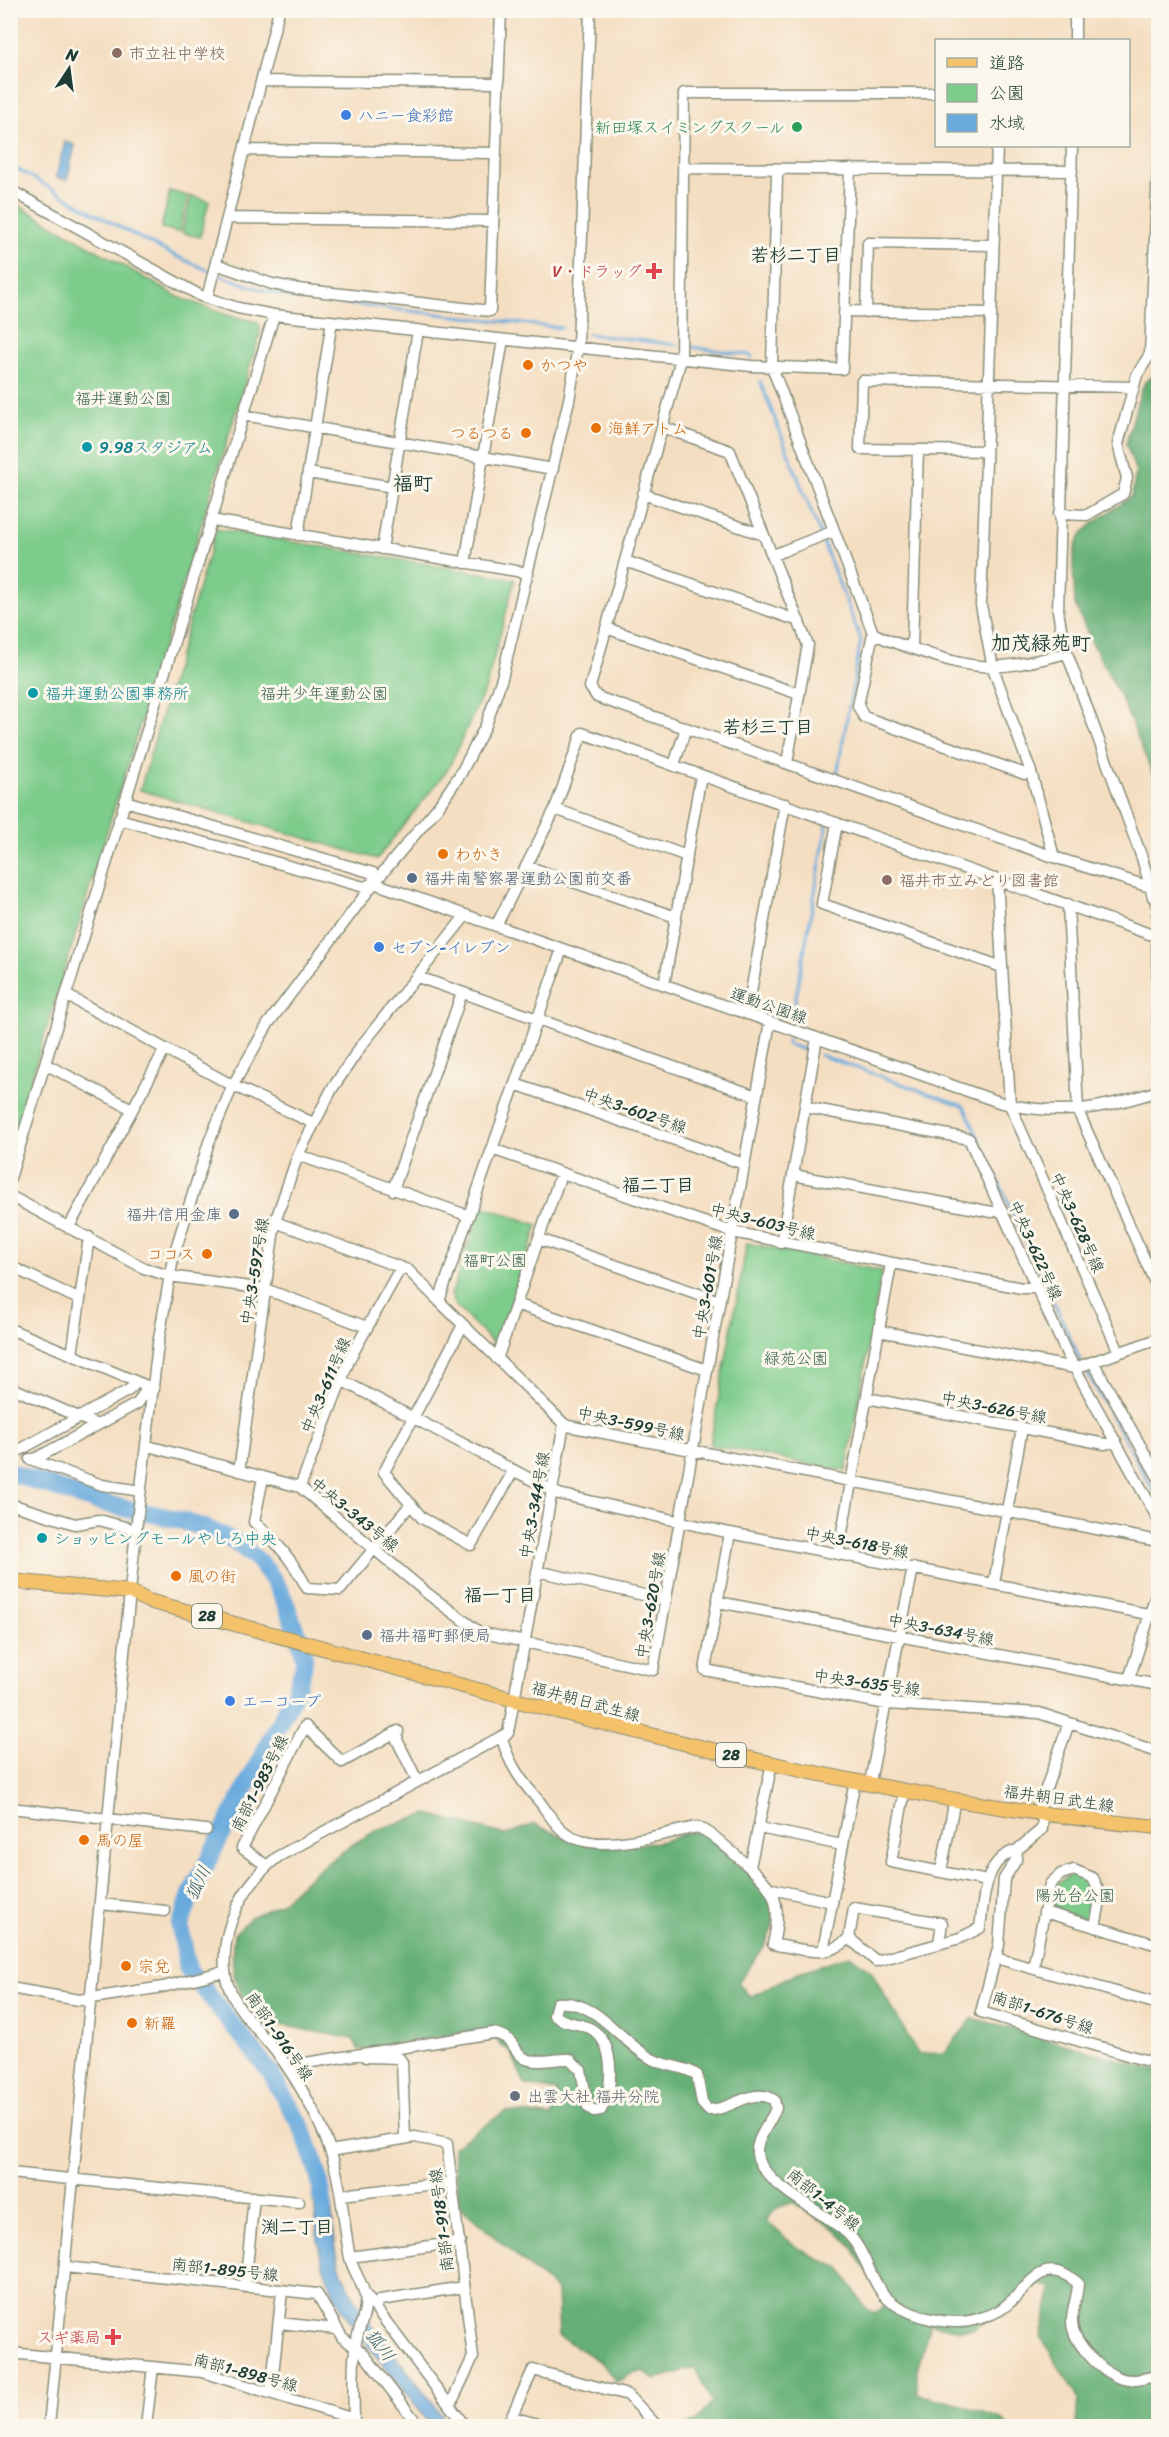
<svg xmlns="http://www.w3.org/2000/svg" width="1169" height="2437" viewBox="0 0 1169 2437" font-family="Sriracha,'Klee One',sans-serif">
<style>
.green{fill:#7dcc8b;stroke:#4e8460;stroke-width:1.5}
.forest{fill:#66b077;stroke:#427656;stroke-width:1.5;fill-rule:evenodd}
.water{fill:#69aadd;stroke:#447488;stroke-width:1.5}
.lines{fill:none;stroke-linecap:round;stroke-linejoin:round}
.stream{stroke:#69aadd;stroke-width:3}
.river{stroke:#69aadd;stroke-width:18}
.minor-tunnel{stroke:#c9bea5;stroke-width:10;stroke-dasharray:10 5;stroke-linecap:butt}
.minor-casing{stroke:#8a8e7a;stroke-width:13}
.major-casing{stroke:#8a8e7a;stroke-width:16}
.minor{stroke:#fff;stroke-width:10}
.major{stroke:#f3c26a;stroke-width:14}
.education-dot{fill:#8d6e63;stroke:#fbf7ec;stroke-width:2}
.shop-dot{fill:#3f7fe0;stroke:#fbf7ec;stroke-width:2}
.leisure-dot{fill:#2e9e5b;stroke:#fbf7ec;stroke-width:2}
.health-dot{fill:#e0444e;stroke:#fbf7ec;stroke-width:2}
.food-dot{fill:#e8710a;stroke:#fbf7ec;stroke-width:2}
.culture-dot{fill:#0f9aa8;stroke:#fbf7ec;stroke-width:2}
.service-dot{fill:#5c6f8a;stroke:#fbf7ec;stroke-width:2}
.worship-dot{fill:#6b7280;stroke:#fbf7ec;stroke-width:2}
.labels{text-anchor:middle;stroke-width:6;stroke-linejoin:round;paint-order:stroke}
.shield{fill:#fbf7ec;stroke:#61756b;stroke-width:1.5}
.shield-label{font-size:15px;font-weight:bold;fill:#1f3d34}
.education-label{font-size:16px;fill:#785e54;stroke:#fbf7ec;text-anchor:start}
.shop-label{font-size:16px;fill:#366cbe;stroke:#fbf7ec;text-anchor:start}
.leisure-label{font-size:16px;fill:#27864d;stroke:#fbf7ec;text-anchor:end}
.health-label{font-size:16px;fill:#be3a42;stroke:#fbf7ec;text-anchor:end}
.food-label{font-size:16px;fill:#c56008;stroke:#fbf7ec;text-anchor:start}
.park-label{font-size:16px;fill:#36614a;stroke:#fbf7ec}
.culture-label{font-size:16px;fill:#0d838f;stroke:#fbf7ec;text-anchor:start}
.service-label{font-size:16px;fill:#4e5e75;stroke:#fbf7ec;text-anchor:start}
.street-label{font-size:16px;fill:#1f3d34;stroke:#fbf7ec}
.worship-label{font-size:16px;fill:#5b616d;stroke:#fbf7ec;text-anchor:start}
.neighbourhood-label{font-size:18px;font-weight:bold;fill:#1f3d34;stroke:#fbf7ec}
.water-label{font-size:18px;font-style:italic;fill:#355e67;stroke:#fbf7ec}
.quarter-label{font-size:20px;font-weight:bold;fill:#1f3d34;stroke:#fbf7ec}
</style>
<rect width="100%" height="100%" fill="#fbf7ec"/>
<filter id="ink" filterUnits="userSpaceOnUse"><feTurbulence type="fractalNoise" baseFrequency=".0167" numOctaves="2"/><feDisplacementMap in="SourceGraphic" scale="12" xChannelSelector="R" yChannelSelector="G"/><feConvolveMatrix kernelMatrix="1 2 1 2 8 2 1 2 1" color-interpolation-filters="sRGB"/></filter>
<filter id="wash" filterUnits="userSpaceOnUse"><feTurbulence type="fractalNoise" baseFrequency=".008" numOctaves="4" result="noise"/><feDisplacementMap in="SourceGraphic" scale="24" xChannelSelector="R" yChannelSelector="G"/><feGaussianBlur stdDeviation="1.35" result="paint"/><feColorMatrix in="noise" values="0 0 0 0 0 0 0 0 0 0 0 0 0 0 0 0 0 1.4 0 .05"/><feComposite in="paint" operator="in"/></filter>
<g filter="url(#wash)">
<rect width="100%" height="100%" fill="#f4dec1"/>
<path class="green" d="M 170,191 L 188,196 L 179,232 L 161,228 Z
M 191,196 L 209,201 L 200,237 L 182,233 Z
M 11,201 L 178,297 L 227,315 L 258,322 L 261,330 L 11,1144 Z
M 216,529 L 515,579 L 486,687 L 448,769 L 377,859 L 140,790 Z
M 481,1206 L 538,1225 L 498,1341 L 493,1343 L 454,1304 L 451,1295 Z
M 747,1243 L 882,1271 L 846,1471 L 710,1445 Z
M 1074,1874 L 1091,1882 L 1097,1896 L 1093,1918 L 1089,1920 L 1051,1909 L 1049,1905 C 1053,1886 1056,1881 1074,1874 Z"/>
<path class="forest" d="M 1158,372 L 1158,787 L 1123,702 L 1091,641 L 1075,604 L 1073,563 L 1076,544 L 1083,532 L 1095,522 L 1132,496 L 1136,472 L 1126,444 L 1140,393 L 1145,382 Z
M 428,1814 L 506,1835 L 534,1824 C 580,1846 612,1851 663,1841 C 675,1839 685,1830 698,1832 C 712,1835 723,1852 734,1861 C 792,1907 780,1929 738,1982 L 750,1997 L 796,1973 L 850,1955 L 871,1971 L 918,2054 L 944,2053 L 973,2018 L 1158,2071 L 1158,2426 L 1076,2426 L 1078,2398 L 1041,2337 L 1052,2288 L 1035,2283 L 1004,2314 L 981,2323 L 974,2329 L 962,2330 L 930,2324 L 917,2370 L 917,2394 L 962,2405 L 1004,2420 L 1007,2426 L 684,2426 L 695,2422 L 712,2403 L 695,2368 L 655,2379 L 644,2371 L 631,2374 L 616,2382 L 602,2363 L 559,2336 L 557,2291 L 459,2206 L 453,2147 L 506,2111 L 552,2117 L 557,2091 L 525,2085 L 511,2052 L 499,2043 L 491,2028 L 359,2050 L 353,2039 L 281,2025 L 265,2027 C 238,1994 228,1979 234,1934 L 251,1917 L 281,1903 L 312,1874 L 355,1843 L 379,1829 ZM 793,2202 L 835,2229 L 850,2243 L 886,2304 L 875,2314 L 864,2307 L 841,2268 C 808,2257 791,2245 766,2220 L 775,2209 Z"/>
<path class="water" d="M 65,142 L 75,145 L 67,180 L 56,177 Z
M 328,2181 C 333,2208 332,2237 339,2263 C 356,2320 416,2375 449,2426 L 430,2426 C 397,2373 345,2332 325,2271 C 315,2243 317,2213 312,2184 Z"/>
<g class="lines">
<path class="stream" d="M 10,165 C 101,216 191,275 294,298 L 562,328
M 588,334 L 678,345
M 684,346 L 750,355 L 752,358
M 760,381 L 820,534
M 822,540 L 861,640 L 837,774
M 792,1019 L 827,825
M 788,1038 L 787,1044 L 810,1052
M 820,1055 L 964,1106 L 1080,1360 L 1158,1498"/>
<path class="river" d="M 10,1472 C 36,1481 62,1491 88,1499 C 171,1523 260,1517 291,1618 C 295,1630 305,1649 304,1662 C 303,1672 298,1683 295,1692 L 191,1894 L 180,1927 L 188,1969 L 270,2072 L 303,2130 L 318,2173 L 324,2206"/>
</g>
</g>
<g filter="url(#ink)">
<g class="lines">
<path class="minor-tunnel" d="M 1153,897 L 1157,928"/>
<g class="minor-casing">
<path id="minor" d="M 1075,40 L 1075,10
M 262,81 L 499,83
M 936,93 L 684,93 L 681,359 L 590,687 L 597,697 L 1054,857 L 1150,887
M 997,146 L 981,605 L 993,668 L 1031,772 L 1054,857
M 1072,146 L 1058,611 L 1064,645 L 1142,858 L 1153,897
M 244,150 L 496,153
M 684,168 L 1072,171
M 780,170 L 777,175 L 772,367 L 873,633 C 887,641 902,645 917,650 C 982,673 1001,670 1067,653
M 10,190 L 201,296 L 238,308 L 274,315 L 751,366 L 842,369 L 850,169
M 227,218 L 493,221
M 216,264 L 272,284 L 298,289 L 490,311 L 501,10
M 207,298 L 279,10
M 845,311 L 991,313
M 866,312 L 868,243 L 993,245
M 1150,354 L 1158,168
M 243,415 L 553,469
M 662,427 L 730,451 L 808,645 L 787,763
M 986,451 L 860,449 L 862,381 L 1133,387
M 308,473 L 393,487
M 643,494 L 764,535
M 1059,514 L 1087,515 L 1123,494 L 1127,478 L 1118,444 L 1137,375 L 1150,354 L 1158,354
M 211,520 L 528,573
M 298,535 L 332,321
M 382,549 L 418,330
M 773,555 L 834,531
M 625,561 L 799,621
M 465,563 L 503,340
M 606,628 L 799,694
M 873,633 L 858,706 L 864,717 L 1025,774 L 1031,772
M 912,648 L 918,450
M 674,765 L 686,728
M 125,801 L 373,873 L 374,883
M 555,809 L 687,856
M 119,819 L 364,887 L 374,883
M 837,823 L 822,904 L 1002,967
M 526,866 L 676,917
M 997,879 L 1010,1105 L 1119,1352
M 374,883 L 1002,1103 C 1061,1117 1102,1109 1158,1091
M 1068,904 L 1078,1111 L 1158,1289
M 496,926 L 555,809 L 582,733 L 1158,937
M 1157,928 L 1158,1024
M 562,949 L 439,1301 L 564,1424 L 568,1426 L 1158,1541
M 418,977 L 756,1096
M 664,985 L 701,775
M 66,995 L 226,1082 L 313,1123
M 747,1014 L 785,804
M 45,1064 L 132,1109
M 515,1084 L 744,1164
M 805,1107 L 969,1139 L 1066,1352 L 1158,1519
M 492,1149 L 732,1232 L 1022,1288 L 1036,1288
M 298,1155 L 469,1216
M 793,1175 L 992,1212 L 1001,1209
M 10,1178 L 274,315
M 393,1190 L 462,993
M 10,1196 L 144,1268 L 169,1276 L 265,1289 L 367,1327
M 275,1222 L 408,1270 L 439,1301
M 69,1227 L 165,1049
M 539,1239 L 719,1301
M 781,1243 L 817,1038
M 10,1266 L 80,1300
M 516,1304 L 707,1370
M 463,1325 L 384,1472 L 422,1518 L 471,1545 L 514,1470
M 10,1329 L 154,1389
M 879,1331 L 1075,1368 L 1158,1339
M 72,1355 L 89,1237
M 497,1359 L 561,1174
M 1093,1362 L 1158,1477
M 341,1380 L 559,1494 L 730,1533 L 1158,1616
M 10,1387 L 97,1425
M 867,1398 L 1105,1444 L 1116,1441
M 148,1446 L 300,1487 L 428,1594 L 479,1632 L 653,1670 L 770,1022
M 16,1452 L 129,1390 L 137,1382
M 30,1459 L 102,1485 L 141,1491
M 33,1460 L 138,1403 L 148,1387
M 239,1471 L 275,1222 L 298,1155 L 332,1089 L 361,1046 L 466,915
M 263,1478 L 254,1522 C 277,1542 293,1561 307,1588 L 340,1590 L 411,1504
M 300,1487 L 350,1358 L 401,1267
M 10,1504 L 75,1524 L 99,1520 L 136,1530
M 730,1533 L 705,1670 L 886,1704 L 1039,1713 L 1158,1752
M 838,1554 L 891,1264
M 537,1571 L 666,1600
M 994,1583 L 1022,1428
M 718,1602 L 1158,1685
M 1129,1679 L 1158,1589
M 502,1738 C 509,1764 521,1781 539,1801 C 547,1811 555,1826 566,1833 C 597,1856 664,1833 697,1827 C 711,1832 720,1842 731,1851 C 766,1883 786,1891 773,1944 C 799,1949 828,1960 849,1938
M 870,1782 L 913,1568
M 905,1790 L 891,1862 L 987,1881
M 10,1808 L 206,1830
M 1037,1814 L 1069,1723
M 1043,1815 L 1042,1829 L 1017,1850 L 1016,1860 L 1004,1879 L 999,1945 L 981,2012 L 1158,2064
M 759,1828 L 842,1845
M 267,1866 L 242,1848 L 305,1726 L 342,1762 L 398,1731 L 397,1740 L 417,1780
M 750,1867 L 772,1763
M 941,1871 L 955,1799
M 772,1889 L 832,1902
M 101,1904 L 165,1911
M 1044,1912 L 1158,1945
M 849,1938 L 876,1961 L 960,1938 L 980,1928 C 984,1900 983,1859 1017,1850
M 849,1938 L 854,1908 L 942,1923 L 939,1943
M 823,1951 L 855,1780
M 996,1958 L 1158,2004
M 1033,1968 L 1050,1884 L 1061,1874 L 1074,1870 L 1093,1878 L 1101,1895 L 1095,1927
M 10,1988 L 79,2000 L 163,1987 L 225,1971
M 366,2057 L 399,2058 L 402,2062 L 405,2138
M 287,2066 L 493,2033 C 517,2038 512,2052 526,2059 C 538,2064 557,2058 570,2059 L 581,2070 L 588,2107 L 594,2111 L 601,2110 C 613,2089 616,2046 593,2030 C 581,2022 565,2025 554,2015 L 557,2003 C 597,1998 621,2044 654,2060 C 669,2067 685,2066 697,2075 L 702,2103 L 708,2110 C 730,2111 753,2086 774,2100 L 776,2108 C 771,2123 752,2142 758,2158 C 770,2191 825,2211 848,2234 C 868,2253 871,2291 896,2305 C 914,2316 937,2322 957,2322 C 971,2322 988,2317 1000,2310 C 1029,2292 1038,2251 1078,2283 C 1078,2296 1072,2307 1072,2320 C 1071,2341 1099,2369 1117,2377 C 1130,2383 1145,2379 1158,2375
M 330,2151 L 415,2137 L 447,2144 L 473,2357 L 450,2406
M 10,2173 L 299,2202
M 341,2195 L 452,2182
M 350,2257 L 460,2242
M 65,2267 L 317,2294 L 342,2337 L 363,2353 L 419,2426
M 245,2287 L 254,2197
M 365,2294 L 465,2426
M 376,2307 L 380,2300 L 464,2287
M 279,2323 L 336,2329
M 10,2353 L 202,2372 L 354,2419
M 271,2393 L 282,2291
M 512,2417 L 544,2426
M 49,2426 L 136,1530 L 158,1344 L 173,1258 L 209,1142 L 233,1085 L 268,1024 L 374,883 L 438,807 L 461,773 L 486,725 L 502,678 L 569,400 L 578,346 L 590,10
M 146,2426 L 153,2367
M 354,2426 C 354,2401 352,2374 355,2349 C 356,2332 368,2313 365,2296 C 363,2283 353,2271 350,2258 C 343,2222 342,2185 330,2150 C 320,2121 303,2090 286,2065 C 267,2036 228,2007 225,1971 C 221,1926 244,1882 279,1856 L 508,1733 L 564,1424
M 507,2426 L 533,2370 L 628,2395 L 657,2426"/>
</g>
<g class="major-casing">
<path id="major" d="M 10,1581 L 131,1592 L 148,1601 C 482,1688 814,1795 1158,1827"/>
</g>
<use href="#minor" class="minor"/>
<use href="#major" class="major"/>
</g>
</g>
<g class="education-dot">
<circle cx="117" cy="53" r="6"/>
<circle cx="887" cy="880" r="6"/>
</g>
<g class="shop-dot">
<circle cx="346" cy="115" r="6"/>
<circle cx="379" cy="947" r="6"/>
<circle cx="230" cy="1701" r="6"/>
</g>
<circle class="leisure-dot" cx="797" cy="127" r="6"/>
<g class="health-dot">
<path d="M651 262h6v6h6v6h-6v6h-6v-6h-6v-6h6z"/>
<path d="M110 2328h6v6h6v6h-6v6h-6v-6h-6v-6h6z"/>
</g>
<g class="food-dot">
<circle cx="528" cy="365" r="6"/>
<circle cx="596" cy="428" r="6"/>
<circle cx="526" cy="433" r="6"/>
<circle cx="443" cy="854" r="6"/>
<circle cx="207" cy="1254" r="6"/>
<circle cx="176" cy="1576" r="6"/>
<circle cx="84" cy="1840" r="6"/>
<circle cx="126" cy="1966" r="6"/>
<circle cx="132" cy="2023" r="6"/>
</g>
<g class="culture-dot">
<circle cx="87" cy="447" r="6"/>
<circle cx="33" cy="693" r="6"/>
<circle cx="42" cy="1538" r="6"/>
</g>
<g class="service-dot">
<circle cx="412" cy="878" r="6"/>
<circle cx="234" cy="1214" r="6"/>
<circle cx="367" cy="1635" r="6"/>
</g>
<circle class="worship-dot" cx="515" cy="2096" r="6"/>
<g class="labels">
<g class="shield">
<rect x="192" y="1604" width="30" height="24" rx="4.5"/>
<rect x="716" y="1743" width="30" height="24" rx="4.5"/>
</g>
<g class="shield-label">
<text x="207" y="1621">28</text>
<text x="731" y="1760">28</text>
</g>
<g class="education-label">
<text x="129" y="59">市立社中学校</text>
<text x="899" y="886">福井市立みどり図書館</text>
</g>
<g class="shop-label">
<text x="358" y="121">ハニー食彩館</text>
<text x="391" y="953">セブン-イレブン</text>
<text x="242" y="1707">エーコープ</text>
</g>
<g class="leisure-label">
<text x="785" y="133">新田塚スイミングスクール</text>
</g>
<g class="health-label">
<text x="642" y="277">V・ドラッグ</text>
<text x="101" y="2343">スギ薬局</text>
</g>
<g class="food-label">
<text x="540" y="371">かつや</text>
<text x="608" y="434">海鮮アトム</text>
<text x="514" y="439" text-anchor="end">つるつる</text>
<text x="455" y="860">わかき</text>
<text x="195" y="1260" text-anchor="end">ココス</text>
<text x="188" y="1582">風の街</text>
<text x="96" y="1846">馬の屋</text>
<text x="138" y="1972">宗兌</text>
<text x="144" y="2029">新羅</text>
</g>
<g class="park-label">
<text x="123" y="404">福井運動公園</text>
<text x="324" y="699">福井少年運動公園</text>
<text x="495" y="1266">福町公園</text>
<text x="796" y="1364">緑苑公園</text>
<text x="1075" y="1901">陽光台公園</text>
</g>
<g class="culture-label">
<text x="99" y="453">9.98スタジアム</text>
<text x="45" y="699">福井運動公園事務所</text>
<text x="54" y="1544">ショッピングモールやしろ中央</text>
</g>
<g class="service-label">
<text x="424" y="884">福井南警察署運動公園前交番</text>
<text x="222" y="1220" text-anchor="end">福井信用金庫</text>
<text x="379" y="1641">福井福町郵便局</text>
</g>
<g class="street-label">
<text transform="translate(769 1005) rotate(19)" y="6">運動公園線</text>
<text transform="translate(635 1110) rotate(19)" y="6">中央3-602号線</text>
<text transform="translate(763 1221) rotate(14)" y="6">中央3-603号線</text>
<text transform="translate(1078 1222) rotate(66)" y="6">中央3-628号線</text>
<text transform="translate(1036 1250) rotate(66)" y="6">中央3-622号線</text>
<text transform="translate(254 1271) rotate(-81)" y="6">中央3-597号線</text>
<text transform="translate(707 1287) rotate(-80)" y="6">中央3-601号線</text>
<text transform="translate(325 1385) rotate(-67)" y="6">中央3-611号線</text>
<text transform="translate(994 1407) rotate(11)" y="6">中央3-626号線</text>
<text transform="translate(631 1423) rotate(12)" y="6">中央3-599号線</text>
<text transform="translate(534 1505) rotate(-80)" y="6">中央3-344号線</text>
<text transform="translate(355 1514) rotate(39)" y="6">中央3-343号線</text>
<text transform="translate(857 1542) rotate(11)" y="6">中央3-618号線</text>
<text transform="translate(650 1605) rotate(-80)" y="6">中央3-620号線</text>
<text transform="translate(941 1629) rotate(11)" y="6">中央3-634号線</text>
<text transform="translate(867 1682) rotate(8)" y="6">中央3-635号線</text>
<text transform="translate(586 1701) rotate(15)" y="6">福井朝日武生線</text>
<text transform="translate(259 1783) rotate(-63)" y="6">南部1-983号線</text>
<text transform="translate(1059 1798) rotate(8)" y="6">福井朝日武生線</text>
<text transform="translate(1043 2012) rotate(18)" y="6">南部1-676号線</text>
<text transform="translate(280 2036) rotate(55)" y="6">南部1-916号線</text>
<text transform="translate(824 2199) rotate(39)" y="6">南部1-4号線</text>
<text transform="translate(441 2220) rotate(-97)" y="6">南部1-918号線</text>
<text transform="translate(225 2269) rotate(6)" y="6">南部1-895号線</text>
<text transform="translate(246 2372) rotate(15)" y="6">南部1-898号線</text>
</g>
<g class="worship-label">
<text x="527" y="2102">出雲大社 福井分院</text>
</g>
<g class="neighbourhood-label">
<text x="796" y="261">若杉二丁目</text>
<text x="768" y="733">若杉三丁目</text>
<text x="658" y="1191">福二丁目</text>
<text x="500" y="1601">福一丁目</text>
<text x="297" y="2233">渕二丁目</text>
</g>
<g class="water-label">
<text transform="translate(198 1883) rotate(-65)" y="6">狐川</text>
<text transform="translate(380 2345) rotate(53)" y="6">狐川</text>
</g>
<g class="quarter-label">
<text x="413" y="490">福町</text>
<text x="1041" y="650">加茂緑苑町</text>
</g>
</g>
<rect width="1169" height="2437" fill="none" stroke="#fbf7ec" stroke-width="36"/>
<rect x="935" y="39" width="195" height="108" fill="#fbf7ec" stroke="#a3ada2" stroke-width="1.5"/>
<rect x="947" y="58" width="30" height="9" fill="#f3c26a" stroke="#a3ada2" stroke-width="1.5"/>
<text x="989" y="69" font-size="18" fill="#1f3d34">道路</text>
<rect x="947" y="84" width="30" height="18" fill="#7dcc8b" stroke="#a3ada2" stroke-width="1.5"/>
<text x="989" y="99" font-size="18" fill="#1f3d34">公園</text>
<rect x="947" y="114" width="30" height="18" fill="#69aadd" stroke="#a3ada2" stroke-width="1.5"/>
<text x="989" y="129" font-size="18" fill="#1f3d34">水域</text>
<g transform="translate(69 69) rotate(13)" stroke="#fbf7ec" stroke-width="4.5" paint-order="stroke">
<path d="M0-4.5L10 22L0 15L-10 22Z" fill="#1f3d34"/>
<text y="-9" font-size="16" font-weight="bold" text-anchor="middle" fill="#1f3d34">N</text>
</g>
</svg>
